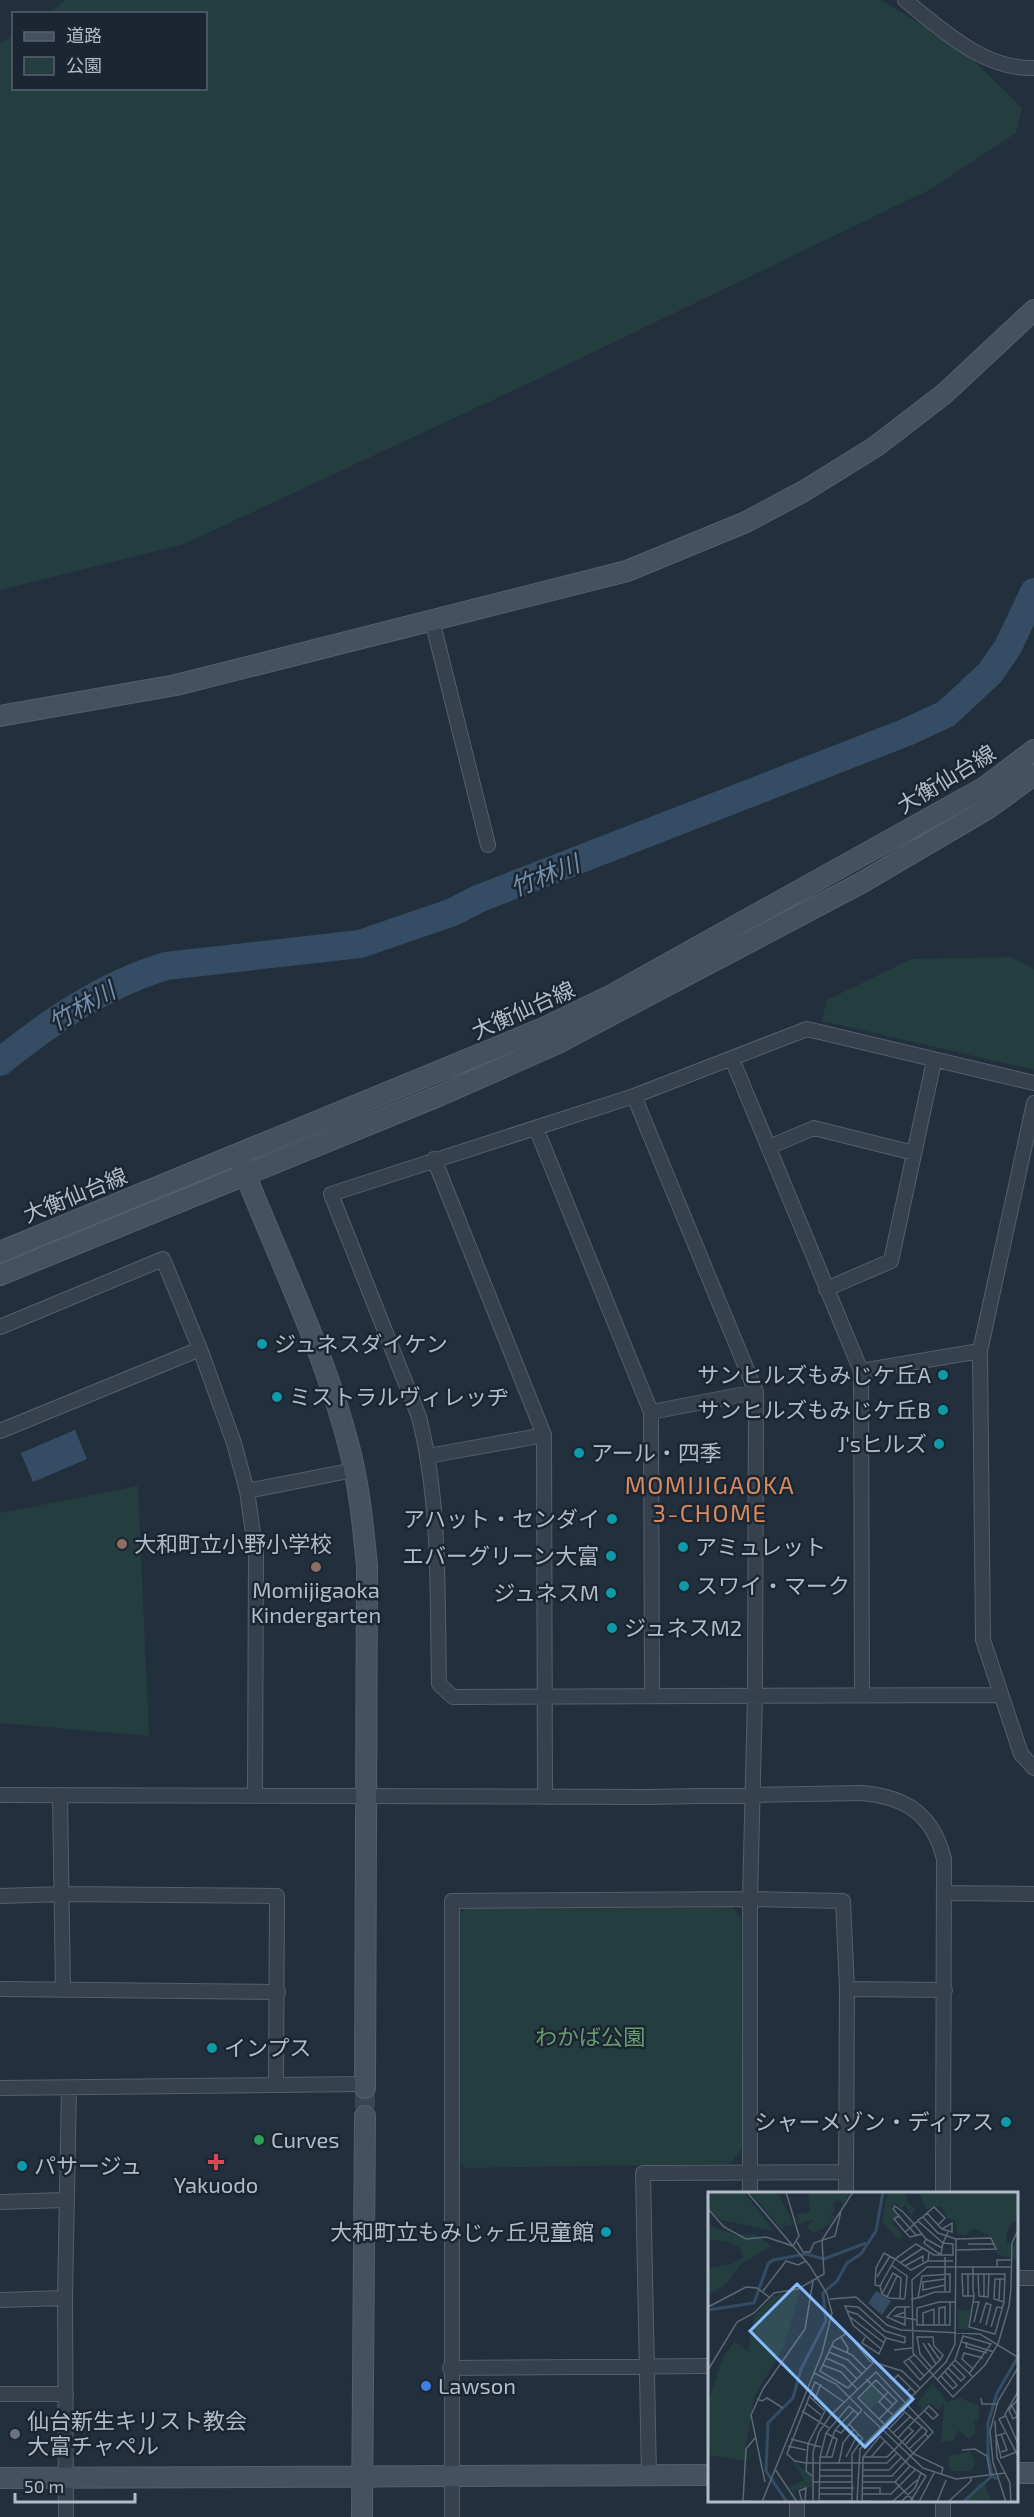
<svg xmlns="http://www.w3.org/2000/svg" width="1034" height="2517" viewBox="0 0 1034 2517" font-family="'Exo 2','Noto Sans JP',sans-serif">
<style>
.green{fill:#243d3e}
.water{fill:#354d64}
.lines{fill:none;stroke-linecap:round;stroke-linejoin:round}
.river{stroke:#354d64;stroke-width:28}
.secondary-tunnel{stroke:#384552;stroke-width:20;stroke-dasharray:20 10;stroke-linecap:butt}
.street-casing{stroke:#555f6b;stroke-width:16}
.secondary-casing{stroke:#555f6b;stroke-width:22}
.street{stroke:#36414d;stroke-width:14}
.secondary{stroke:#445160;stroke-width:20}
.culture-dot{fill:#0f9aa8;stroke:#1c2632;stroke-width:2}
.education-dot{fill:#8d6e63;stroke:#1c2632;stroke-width:2}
.leisure-dot{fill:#2e9e5b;stroke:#1c2632;stroke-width:2}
.health-dot{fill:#e0444e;stroke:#1c2632;stroke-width:2}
.shop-dot{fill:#3f7fe0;stroke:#1c2632;stroke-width:2}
.worship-dot{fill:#6b7280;stroke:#1c2632;stroke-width:2}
.labels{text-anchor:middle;stroke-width:5;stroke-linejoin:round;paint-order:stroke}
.street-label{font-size:22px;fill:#b2bcc8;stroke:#1c2632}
.poi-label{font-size:22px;fill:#b2bcc8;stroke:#1c2632;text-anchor:start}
.park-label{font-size:22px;fill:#689a70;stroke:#1c2632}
.water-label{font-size:24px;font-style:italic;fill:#718fac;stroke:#1c2632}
.neighbourhood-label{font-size:24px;letter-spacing:1.5px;fill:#d78a5e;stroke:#1c2632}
.inset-river{fill:none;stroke:#354d64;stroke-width:3}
.inset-road{fill:none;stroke:#5c6875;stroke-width:1.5}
.view{fill:#85bbfa;fill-opacity:0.15;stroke:#85bbfa;stroke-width:3}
.inset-edge{fill:none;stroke:#b2bcc8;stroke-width:3}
</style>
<rect width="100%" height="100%" fill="#22303d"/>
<path class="green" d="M 66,0 L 881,0 L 961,48 L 1022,108 L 1016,133 L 931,189 L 542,377 L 184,544 L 0,590 L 0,43 L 13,37 L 14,88 L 206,88 L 206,14 L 49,13 Z
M 1011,957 L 1034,969 L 1034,1070 L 822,1021 L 827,1000 L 911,959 Z
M 138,1486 L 149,1736 L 0,1723 L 0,1513 Z
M 732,1907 L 741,1917 L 742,2148 L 730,2164 L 465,2168 L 460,2160 L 459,1913 L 466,1908 Z"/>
<path class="water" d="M 75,1430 L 87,1459 L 33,1482 L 21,1453 Z"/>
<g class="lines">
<path class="river" d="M 0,1062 C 51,1021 103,985 166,966 L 360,944 L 453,912 L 478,899 L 907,732 L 946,714 L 990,673 L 1008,647 L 1034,592"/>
<path class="secondary-tunnel" d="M 365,2088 L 365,2116"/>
<g class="street-casing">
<path id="street" d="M 905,0 C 941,29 984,70 1034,68
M 432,620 L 488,845
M 732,1059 L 861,1371 L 862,1694
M 634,1096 L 756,1392 L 755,1696 L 750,1899 L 750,2193
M 1034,1103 L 980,1351 L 983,1640 L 1021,1754 L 1034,1768
M 536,1128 L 651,1412 L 652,1695
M 769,1147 L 814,1128 L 914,1153
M 434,1159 L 544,1435 L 545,1797
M 826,1289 L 891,1261 L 934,1061
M 0,1327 L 163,1259 L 200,1349 L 234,1443 L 247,1491 L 256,1554 L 255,1795
M 861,1371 L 980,1351
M 651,1412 L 756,1392
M 0,1431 L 200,1349
M 428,1456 L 544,1435
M 247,1491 L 354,1470
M 1000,1695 L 453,1697 L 439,1684 C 437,1596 441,1504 419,1417 L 331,1194 L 634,1096 L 807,1029 L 1034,1083
M 0,1795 L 648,1797 L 862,1793 C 907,1797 933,1815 944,1859 L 943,2193
M 60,1795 L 63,1990
M 944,1893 L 1034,1894
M 0,1896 L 62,1894 L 277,1896 L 276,2084
M 0,1989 L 278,1992
M 847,1989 L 945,1990
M 0,2088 L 365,2084
M 0,2202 L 66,2200
M 1018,2278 L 1034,2278
M 0,2300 L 65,2298
M 450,2368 L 710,2366
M 0,2394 L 66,2394
M 649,2476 L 643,2173 L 845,2172
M 797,2500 L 797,2517
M 943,2500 L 943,2517
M 66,2517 L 65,2298 L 69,2088
M 452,2517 L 452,1901 L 750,1899 L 843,1901 L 847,1989 L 846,2193"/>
</g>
<g class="secondary-casing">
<path id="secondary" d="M 0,716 L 176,685 L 627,571 L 746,522 L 804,491 L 875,447 L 944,394 L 1034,310
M 242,1166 C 277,1255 324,1351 348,1443 C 359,1483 363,1525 367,1566 L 365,2088
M 0,1252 L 546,1027 L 608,997 L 985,787 L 1034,750
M 0,1275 L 441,1095 L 556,1044 L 861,883 L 987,809 L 1034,775
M 1018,2473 L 1034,2473
M 0,2478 L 710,2475
M 362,2517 L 365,2116"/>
</g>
<use href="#street" class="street"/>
<use href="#secondary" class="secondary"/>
</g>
<g class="culture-dot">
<circle cx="262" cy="1344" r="6"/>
<circle cx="943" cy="1375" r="6"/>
<circle cx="277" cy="1397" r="6"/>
<circle cx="943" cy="1410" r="6"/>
<circle cx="939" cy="1444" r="6"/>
<circle cx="579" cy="1453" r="6"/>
<circle cx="612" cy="1519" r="6"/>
<circle cx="683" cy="1547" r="6"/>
<circle cx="611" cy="1556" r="6"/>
<circle cx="684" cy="1586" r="6"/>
<circle cx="611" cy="1593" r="6"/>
<circle cx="612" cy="1628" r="6"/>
<circle cx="212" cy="2048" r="6"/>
<circle cx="1006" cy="2122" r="6"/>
<circle cx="22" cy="2166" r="6"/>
<circle cx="606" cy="2232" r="6"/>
</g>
<g class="education-dot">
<circle cx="122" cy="1544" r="6"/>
<circle cx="316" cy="1567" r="6"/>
</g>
<circle class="leisure-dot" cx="259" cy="2140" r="6"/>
<path class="health-dot" d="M213 2153h6v6h6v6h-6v6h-6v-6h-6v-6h6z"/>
<circle class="shop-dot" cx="426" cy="2386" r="6"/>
<circle class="worship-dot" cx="15" cy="2434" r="6"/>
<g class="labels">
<g class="street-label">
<text transform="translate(946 779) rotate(-31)" y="8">大衡仙台線</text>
<text transform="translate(523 1010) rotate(-24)" y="8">大衡仙台線</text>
<text transform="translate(75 1195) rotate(-22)" y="8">大衡仙台線</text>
</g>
<g class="poi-label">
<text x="274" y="1352">ジュネスダイケン</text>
<text x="931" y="1383" text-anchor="end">サンヒルズもみじケ丘A</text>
<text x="289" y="1405">ミストラルヴィレッヂ</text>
<text x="931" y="1418" text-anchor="end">サンヒルズもみじケ丘B</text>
<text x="927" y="1452" text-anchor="end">J'sヒルズ</text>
<text x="591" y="1461">アール・四季</text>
<text x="600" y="1527" text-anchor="end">アハット・センダイ</text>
<text x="134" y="1552">大和町立小野小学校</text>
<text x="695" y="1555">アミュレット</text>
<text x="599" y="1564" text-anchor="end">エバーグリーン大富</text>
<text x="696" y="1594">スワイ・マーク</text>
<text x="316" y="1598" text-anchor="middle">Momijigaoka<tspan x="316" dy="25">Kindergarten</tspan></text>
<text x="599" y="1601" text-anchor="end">ジュネスM</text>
<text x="624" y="1636">ジュネスM2</text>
<text x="224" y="2056">インプス</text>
<text x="994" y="2130" text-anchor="end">シャーメゾン・ディアス</text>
<text x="271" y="2148">Curves</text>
<text x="34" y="2174">パサージュ</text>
<text x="216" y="2193" text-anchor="middle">Yakuodo</text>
<text x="594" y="2240" text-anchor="end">大和町立もみじヶ丘児童館</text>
<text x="438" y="2394">Lawson</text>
<text x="27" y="2429">仙台新生キリスト教会<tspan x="27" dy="25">大富チャペル</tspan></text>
</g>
<g class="park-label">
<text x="590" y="2045">わかば公園</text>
</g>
<g class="water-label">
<text transform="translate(545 876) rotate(-22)" y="8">竹林川</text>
<text transform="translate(82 1007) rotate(-30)" y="8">竹林川</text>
</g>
<g class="neighbourhood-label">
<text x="710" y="1494">MOMIJIGAOKA<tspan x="710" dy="28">3-CHOME</tspan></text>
</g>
</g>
<g transform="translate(708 2192)">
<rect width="310" height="310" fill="#22303d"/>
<path d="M 0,0 L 36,0 L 66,39 L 13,28 L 0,19 ZM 42,0 L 69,0 L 87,33 L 77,34 L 74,38 ZM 100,0 L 141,2 L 135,13 L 132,7 L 125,11 L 126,20 L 120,26 L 128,23 L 122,32 L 106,41 L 98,35 L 106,27 L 91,32 L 83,21 L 92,29 L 88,22 L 102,20 ZM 180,0 L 198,0 L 200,12 L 207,16 L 204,24 L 197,13 L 193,17 L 188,11 L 183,16 L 189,24 L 184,31 L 194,42 L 190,48 L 174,29 ZM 201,0 L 310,0 L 310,31 L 305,29 L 298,42 L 299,51 L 305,52 L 310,47 L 310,75 L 309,69 L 290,62 L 284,45 L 266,36 L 257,44 L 249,41 L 247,29 L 239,26 L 233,14 L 218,17 L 212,3 ZM 0,32 L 27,43 L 47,42 L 64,54 L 34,71 L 18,92 L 0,104 L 0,76 L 24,72 L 35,65 L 32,56 L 20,49 L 0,48 ZM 93,97 L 75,156 L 46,205 L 38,253 L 40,269 L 0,263 L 0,210 L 15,166 L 27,149 L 40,160 L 46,124 L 66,104 ZM 250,118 L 263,118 L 261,138 L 250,137 ZM 225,191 L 239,210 L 252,206 L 271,214 L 271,227 L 266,231 L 268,241 L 261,247 L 250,238 L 245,249 L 233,250 L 236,212 L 230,218 L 223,211 L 215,219 L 209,212 ZM 163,193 L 175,205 L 163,217 L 151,206 ZM 263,259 L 267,272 L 263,279 L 245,279 L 240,274 L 241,264 ZM 82,265 L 104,285 L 104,295 L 87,298 L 86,303 L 81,295 L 96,288 ZM 276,290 L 283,310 L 277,310 L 278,305 L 275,310 L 257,310 L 270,292 Z" fill="#243d3e"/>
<path d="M 168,99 L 183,109 L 174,123 L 160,111 Z" fill="#354d64"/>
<path class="inset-river" d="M 0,118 L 46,111 L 60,72 L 65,68 L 98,62 L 116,67 L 158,51M 289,287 L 284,284 L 280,262 L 280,231 L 289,201 L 311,163M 79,310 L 58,279 L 60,231 L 85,206 L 93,177 L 118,129 L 115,101 L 129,89 L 139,71 L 153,62 L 168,39 L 175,0M 255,310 L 284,284"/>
<path class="inset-road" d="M 39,0 L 102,74 L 119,102 L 124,121 L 114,161 L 54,310M 0,17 L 16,35 L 38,47 L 58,45 L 85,54 L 91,44 L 78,0M 191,24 L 209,44M 210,29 L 235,51 L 240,40M 230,33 L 234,37 L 237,38 L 244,40 L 244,31 L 234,37M 197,40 L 202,45 L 214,42 L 206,32 L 195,20 L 187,14 L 185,17 L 191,24 L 186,27 L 197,40 L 202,36 L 206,32 L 210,29 L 210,28 L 215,25 L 219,21 L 226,15 L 237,26 L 230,33 L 219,21M 218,47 L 234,56M 89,50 L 95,60 L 102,60 L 106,51 L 127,44 L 133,19M 260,52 L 287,52M 248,58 L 288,57 L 283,46 L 248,47M 221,61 L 220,69 L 245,69M 237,65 L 237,99M 192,71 L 215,56M 183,73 L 199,84 L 197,106M 197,74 L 215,64 L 215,70M 265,75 L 265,97 L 266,104 L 261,135 L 287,142 L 296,110 L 297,82 L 254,82 L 255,104 L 266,104M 289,75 L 289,68 L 303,68M 303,75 L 219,75 L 204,88 L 205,161 L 245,205 L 277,173 L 290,152 L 301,114 L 303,96 L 304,51 L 311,36M 260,82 L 260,104M 270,82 L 271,104 L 280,105 L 281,82M 276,82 L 276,104M 169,85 L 182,64M 237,87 L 215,90 L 215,98 L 237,93M 172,94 L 187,67 L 203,78 L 220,69M 55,99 L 78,69 L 90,73 L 98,69M 174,102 L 185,81 L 193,86 L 192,107M 179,105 L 189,84M 122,107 L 148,105 L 179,133 L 193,138 L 272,142 L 311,166M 197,107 L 181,106 L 174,102 L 172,94 L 167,93 L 168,76 L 176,61 L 187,67 L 208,52 L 226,63 L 245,63 L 245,52 L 235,51 L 233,62 L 230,61 L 216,51 L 218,47 L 214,42M 203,107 L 210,106 L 227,100 L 242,100 L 242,82 L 214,84 L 210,106M 291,108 L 292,87M 242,110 L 242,133 L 209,133 L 209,116 L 231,110 L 247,110M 265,110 L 271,110 L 266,130M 296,110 L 286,107 L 287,87 L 297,87M 0,115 L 38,95 L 49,96 L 61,105M 197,115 L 197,133 L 179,125 L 188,115 L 202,115M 139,119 L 149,122 L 178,146 L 197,151M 197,120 L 187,124 L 209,128M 142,125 L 176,151M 272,131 L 278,111 L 283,113 L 278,133M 231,132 L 231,116 L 237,115 L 237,133M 215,134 L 215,121 L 226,117 L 226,133M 283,135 L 289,115 L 295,116M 133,145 L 140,156 L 139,161M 157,145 L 154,151 L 171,162 L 178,146M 254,150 L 286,160M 259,150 L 258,155 L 279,161M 215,151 L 228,172M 220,151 L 232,168M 124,154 L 144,163 L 159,178M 173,157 L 145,133 L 137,114 L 150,115 L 177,139 L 197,145 L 197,151M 186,158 L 204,156M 121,160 L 140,168 L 154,182M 206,163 L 196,170 L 212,188 L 232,168 L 235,163 L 226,154 L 225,145 L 209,145 L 212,162 L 224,176M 118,166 L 136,174 L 149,187M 201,167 L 216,184M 247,168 L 265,185M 165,171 L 140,196 L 112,179 L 126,149 L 139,141 L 162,169 L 194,179 L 212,196M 115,173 L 133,180 L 149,197M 173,174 L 198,200 L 203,196M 240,176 L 253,189 L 257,185 L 244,172M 265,177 L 254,167 L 256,161 L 275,166M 0,178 L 29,130 L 46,121 L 66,101 L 90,97 L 116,82 L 114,48 L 145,0M 106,181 L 128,192 L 154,218M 233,184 L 245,197 L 249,193 L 237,180M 158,187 L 185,213M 186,187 L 190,183 L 208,201M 229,188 L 247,168 L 255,144 L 283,152 L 261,182M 311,198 L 297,222 L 311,254M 180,200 L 171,210 L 185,223M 101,204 L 117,219 L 100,252 L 98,279 L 104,284M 273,206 L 274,212 L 289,212M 311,206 L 304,214 L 311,227M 49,207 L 54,209 L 59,206 L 75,216M 106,209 L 113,192M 136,210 L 107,190 L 79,262 L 87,269 L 98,271 L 179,271 L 189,261M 98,211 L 113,223M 304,213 L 301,218 L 305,227 L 310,224M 192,216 L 219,239 L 217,242 L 221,246M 94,219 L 121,236M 156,220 L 215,276 L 248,287 L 297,281M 297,224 L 291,227 L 311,266M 171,227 L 189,209 L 168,188 L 150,206 L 206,262 L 235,276 L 233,283M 287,229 L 289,265 L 302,291 L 303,310M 141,232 L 154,246M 181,237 L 196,221M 127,238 L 146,218M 185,241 L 203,224M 297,241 L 288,244 L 293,266 L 311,259M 293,242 L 299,258 L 293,260M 190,246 L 200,235 L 221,214 L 230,223 L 225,227 L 217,219M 83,247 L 113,255M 197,253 L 214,235M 80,254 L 98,258M 201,257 L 217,242M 254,258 L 267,257 L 279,264 L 282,282M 112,265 L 124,265 L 129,247 L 118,241M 118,265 L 127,238 L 133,241 L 154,218M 138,265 L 150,242M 155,265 L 179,265 L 205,239 L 200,235M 163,265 L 177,249M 131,271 L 135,251 L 146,237M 67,277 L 89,310M 111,278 L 144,278M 155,278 L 181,278 L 193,266M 111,284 L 144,284M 57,290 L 43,223 L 55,197 L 97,137 L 105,89M 105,290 L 144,290M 155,290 L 187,290 L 207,310M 187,290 L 202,274M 98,296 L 97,309 L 94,309 L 91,299 ZM 111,296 L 146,296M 155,296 L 172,296 L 172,302M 111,302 L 144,302M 154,302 L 183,302 L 207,278M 35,309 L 38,257 L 47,246M 35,309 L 57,310M 111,309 L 144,309M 154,309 L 178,310M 105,310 L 105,260 L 111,240 L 122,224 L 168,180 L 225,240 L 184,284 L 155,284M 111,310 L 112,265 L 118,241 L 141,214 L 150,222M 144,310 L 144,262 L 155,246M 149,310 L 152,257 L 238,170 L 247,152 L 248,47 L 230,41 L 215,25M 154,310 L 155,265 L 172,244 L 202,274 L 218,284 L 202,310M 184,310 L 209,288M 193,310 L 207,296 L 213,281M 211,310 L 226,281M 229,310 L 238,288M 240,310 L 263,289 L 263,285M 298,310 L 285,270 L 282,239 L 290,209 L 311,174"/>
<path class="view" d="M 89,92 L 205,207 L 157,255 L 42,139 Z"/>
<rect width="310" height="310" class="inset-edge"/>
</g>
<rect x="12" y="12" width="195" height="78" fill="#1c2632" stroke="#58626e" stroke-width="1.5"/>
<rect x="24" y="32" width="30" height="9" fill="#445160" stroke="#58626e" stroke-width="1.5"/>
<text x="66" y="42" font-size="18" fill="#b2bcc8">道路</text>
<rect x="24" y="57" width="30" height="18" fill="#243d3e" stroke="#58626e" stroke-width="1.5"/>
<text x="66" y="72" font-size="18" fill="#b2bcc8">公園</text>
<path d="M15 2493v9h120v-9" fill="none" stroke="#b2bcc8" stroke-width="3"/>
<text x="24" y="2493" font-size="18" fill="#b2bcc8" stroke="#1c2632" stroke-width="4.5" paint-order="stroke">50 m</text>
</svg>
